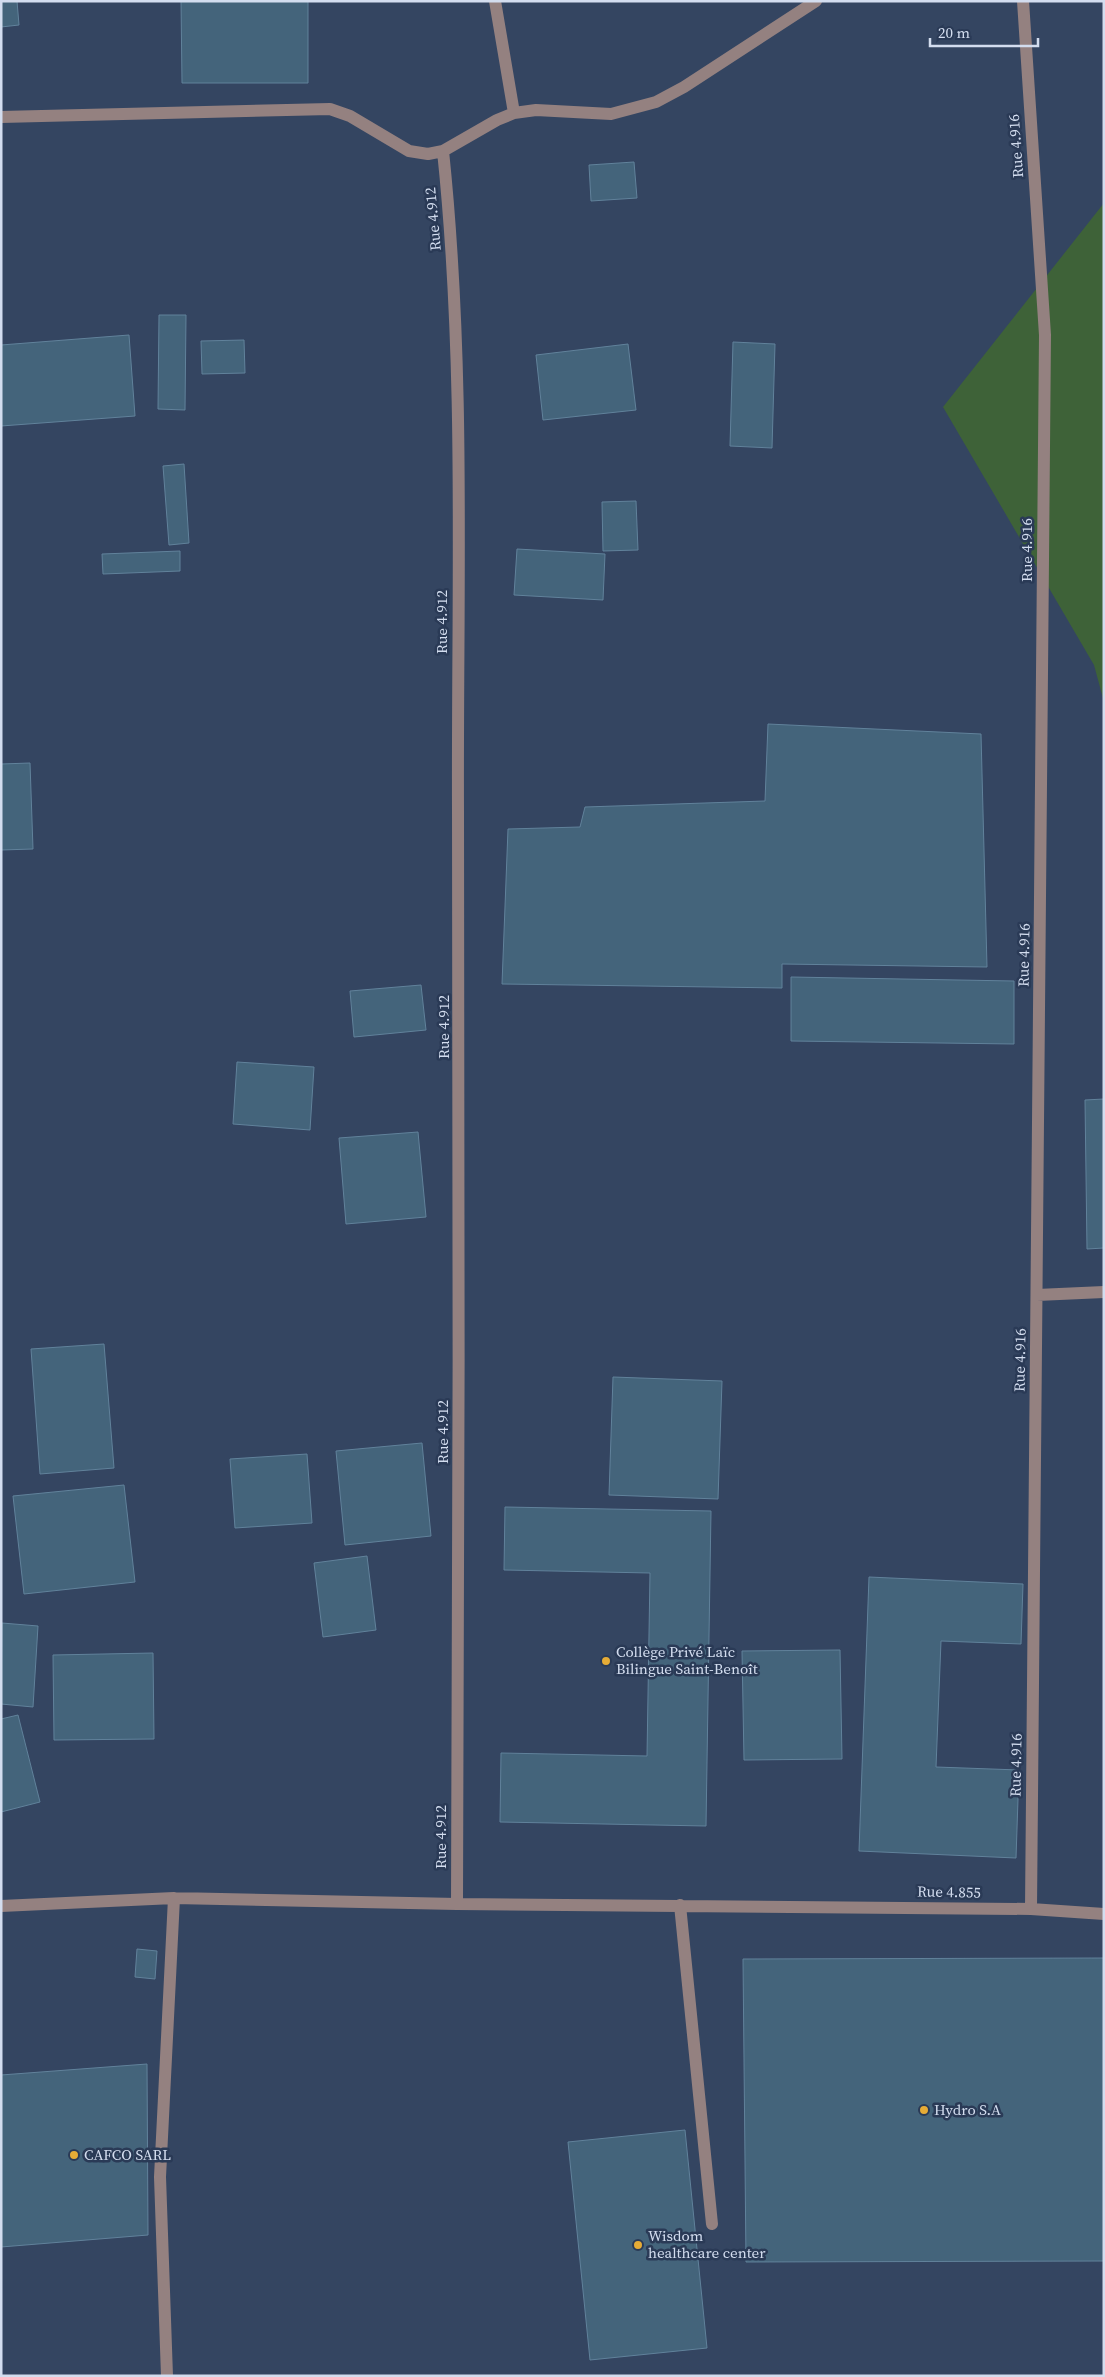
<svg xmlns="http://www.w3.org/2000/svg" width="1105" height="2377" viewBox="0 0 1105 2377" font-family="'Source Serif 4',serif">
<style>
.green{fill:#3e6238}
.building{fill:#44647b;stroke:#61829b}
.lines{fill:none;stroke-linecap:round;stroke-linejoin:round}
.minor{stroke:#948180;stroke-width:12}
.poi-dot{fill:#e6ac36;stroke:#2a3a56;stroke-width:2}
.labels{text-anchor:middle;stroke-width:5;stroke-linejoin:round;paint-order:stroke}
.street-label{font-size:15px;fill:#d3ddef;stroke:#2a3a56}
.poi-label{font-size:15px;fill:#d3ddef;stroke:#2a3a56;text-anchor:start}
</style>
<rect width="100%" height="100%" fill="#344561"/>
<path class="green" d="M 1104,203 L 1104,702 L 1094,665 L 943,407 Z"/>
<path class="building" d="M 1,1 L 17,1 L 19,25 L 1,27 Z
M 181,1 L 308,1 L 308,83 L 182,83 Z
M 634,162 L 637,198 L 591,201 L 589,165 Z
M 159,315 L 186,315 L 185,410 L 158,409 Z
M 129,335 L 135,416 L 1,426 L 1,345 Z
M 244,340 L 245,373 L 202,374 L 201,341 Z
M 733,342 L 775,344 L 772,448 L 730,446 Z
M 628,344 L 636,410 L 543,420 L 536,355 Z
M 184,464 L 189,543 L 169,545 L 163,466 Z
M 636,501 L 638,550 L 603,551 L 602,502 Z
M 517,549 L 605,554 L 603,600 L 514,595 Z
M 180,551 L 180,571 L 103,574 L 102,554 Z
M 768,724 L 981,734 L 987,967 L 782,964 L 782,988 L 502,984 L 508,829 L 580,827 L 585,807 L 765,801 Z
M 30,763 L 33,849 L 1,850 L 1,764 Z
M 791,977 L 1014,981 L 1014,1044 L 791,1041 Z
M 421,985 L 426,1030 L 354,1037 L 350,991 Z
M 237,1062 L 314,1067 L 310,1130 L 233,1124 Z
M 1104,1099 L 1104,1248 L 1087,1249 L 1085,1100 Z
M 418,1132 L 426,1217 L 346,1224 L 339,1138 Z
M 104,1344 L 114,1468 L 40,1474 L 31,1349 Z
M 613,1377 L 722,1381 L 718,1499 L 609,1495 Z
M 422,1443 L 431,1536 L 345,1545 L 336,1451 Z
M 307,1454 L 312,1523 L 235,1528 L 230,1459 Z
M 124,1485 L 135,1582 L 24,1594 L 13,1496 Z
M 505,1507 L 711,1511 L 706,1826 L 500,1822 L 501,1753 L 647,1756 L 650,1573 L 504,1570 Z
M 367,1556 L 376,1630 L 323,1637 L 314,1563 Z
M 869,1577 L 1023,1584 L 1021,1644 L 941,1641 L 936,1767 L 1019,1770 L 1016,1858 L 859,1851 Z
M 2,1623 L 38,1626 L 33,1707 L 1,1704 Z
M 840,1650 L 842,1759 L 744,1760 L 742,1651 Z
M 153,1653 L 154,1739 L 54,1740 L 53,1655 Z
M 18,1715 L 40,1802 L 1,1812 L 1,1719 Z
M 137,1949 L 157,1951 L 155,1979 L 135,1977 Z
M 1104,1958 L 1104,2261 L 746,2262 L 743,1959 Z
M 147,2064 L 148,2235 L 1,2247 L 1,2075 Z
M 685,2130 L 707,2348 L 590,2360 L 568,2142 Z"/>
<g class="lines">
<path class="minor" d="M 495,1 L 514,113
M 1023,1 L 1045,335 L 1031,1909
M 1,117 L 330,109 L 350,116 L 409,151 L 428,154 L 443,151 L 497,120 L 514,113 L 536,110 L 611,114 L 656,102 L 684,87 L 816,1
M 443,151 C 466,370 457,591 458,811 C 460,1175 458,1540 457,1904
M 1037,1295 L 1104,1292
M 680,1905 L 712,2224
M 1,1906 L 174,1898 L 457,1904 L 1031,1909 L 1104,1914
M 167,2376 L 160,2177 L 174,1898"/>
</g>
<g class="poi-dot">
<circle cx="606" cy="1661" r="5"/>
<circle cx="924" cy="2110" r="5"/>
<circle cx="74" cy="2155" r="5"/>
<circle cx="638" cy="2245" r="5"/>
</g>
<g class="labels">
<g class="street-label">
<text transform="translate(1016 146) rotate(-94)" y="5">Rue 4.916</text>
<text transform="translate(433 219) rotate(-95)" y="5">Rue 4.912</text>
<text transform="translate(1027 550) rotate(-90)" y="5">Rue 4.916</text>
<text transform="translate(442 622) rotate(-90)" y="5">Rue 4.912</text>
<text transform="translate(1024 955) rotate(-89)" y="5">Rue 4.916</text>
<text transform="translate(444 1027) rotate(-90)" y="5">Rue 4.912</text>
<text transform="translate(1020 1360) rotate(-89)" y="5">Rue 4.916</text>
<text transform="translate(443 1432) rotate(-90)" y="5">Rue 4.912</text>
<text transform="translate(1016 1765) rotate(-89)" y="5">Rue 4.916</text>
<text transform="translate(441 1837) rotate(-90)" y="5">Rue 4.912</text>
<text transform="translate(949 1892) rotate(1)" y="5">Rue 4.855</text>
</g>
<g class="poi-label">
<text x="616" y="1657">Collège Privé Laïc<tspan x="616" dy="17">Bilingue Saint-Benoît</tspan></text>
<text x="934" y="2115">Hydro S.A</text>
<text x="84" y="2160">CAFCO SARL</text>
<text x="648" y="2241">Wisdom<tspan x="648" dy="17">healthcare center</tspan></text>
</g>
</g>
<rect width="1105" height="2377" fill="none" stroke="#d3ddef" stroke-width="5"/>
<path d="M930 38v8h108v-8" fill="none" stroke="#d3ddef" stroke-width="2.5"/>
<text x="938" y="38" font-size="15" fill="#d3ddef" stroke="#2a3a56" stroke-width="4" paint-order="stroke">20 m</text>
</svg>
